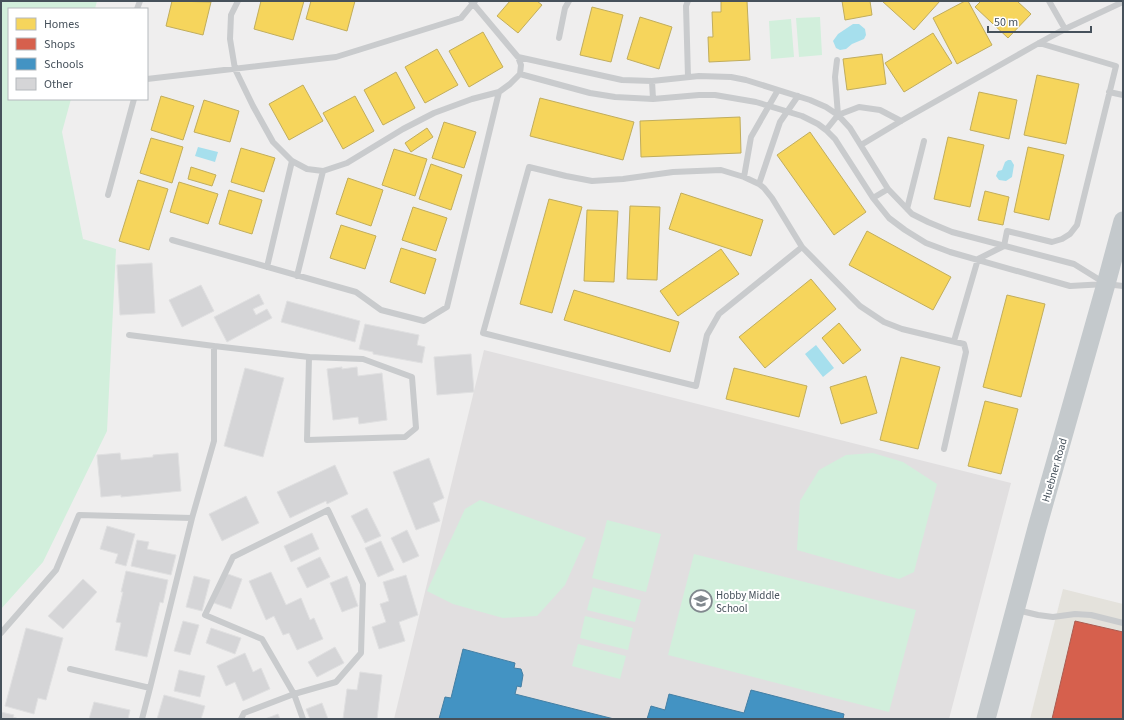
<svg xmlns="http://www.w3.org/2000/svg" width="1124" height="720" viewBox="0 0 1124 720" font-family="'Source Sans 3',sans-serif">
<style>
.commercial{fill:#e4e2dc}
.education{fill:#e1dfe0}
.green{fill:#d2efdc}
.water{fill:#a6dfed}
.homes{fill:#f6d55c;stroke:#c1ad5c}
.shops{fill:#d6604d;stroke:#ab5c51}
.schools{fill:#4393c3;stroke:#447fa4}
.building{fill:#d5d5d7;stroke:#e0e0e1}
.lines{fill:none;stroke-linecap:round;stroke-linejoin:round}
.service{stroke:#c9cbcd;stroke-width:6}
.primary{stroke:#c4c9cc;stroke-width:19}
.labels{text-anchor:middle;stroke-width:4;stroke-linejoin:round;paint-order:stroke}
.street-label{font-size:11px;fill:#46515b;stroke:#fff}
.poi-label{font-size:11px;fill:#46515b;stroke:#fff;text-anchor:start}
</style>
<rect width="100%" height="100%" fill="#efeeee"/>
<path class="commercial" d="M 1063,589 L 1123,604 L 1123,719 L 1030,719 Z"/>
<path class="education" d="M 484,350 L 1011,483 L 949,719 L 394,719 Z"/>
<path class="green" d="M 1,1 L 97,1 L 95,9 L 9,9 L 9,99 L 71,99 L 62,132 L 83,239 L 116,249 L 107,431 L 43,562 L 1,609 Z
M 820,17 L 822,55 L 799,57 L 796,18 Z
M 791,19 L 794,57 L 771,59 L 769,21 Z
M 873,453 L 903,462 L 937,484 L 914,572 L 899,579 L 797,550 L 800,501 L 819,470 L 846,455 Z
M 480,500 L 586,538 L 565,585 L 537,616 L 503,618 L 453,604 L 427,591 L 465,509 Z
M 607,520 L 661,534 L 646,592 L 592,578 Z
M 694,554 L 916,610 L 889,712 L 668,655 Z
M 593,587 L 641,600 L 635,622 L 587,610 Z
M 585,616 L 633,628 L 628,650 L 580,638 Z
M 578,644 L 626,656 L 620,679 L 572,666 Z"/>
<path class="water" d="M 853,24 L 859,24 L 865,29 L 866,35 L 864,39 L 852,44 L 846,49 L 840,50 L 836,48 L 833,41 L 838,34 Z
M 198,147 L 218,152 L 215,162 L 195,156 Z
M 1008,160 L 1011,160 L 1014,165 L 1012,177 L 1006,181 L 999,180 L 996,176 L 998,171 L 1002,170 L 1005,162 Z
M 816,345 L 834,368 L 823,377 L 805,354 Z"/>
<path class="homes" d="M 172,1 L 211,2 L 203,35 L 166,26 Z
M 261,1 L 304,1 L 293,40 L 254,29 Z
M 311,1 L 355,1 L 347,31 L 306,19 Z
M 510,1 L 537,1 L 542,5 L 518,33 L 497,16 Z
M 721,1 L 747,1 L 750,60 L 709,62 L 708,37 L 713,37 L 712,12 L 721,12 Z
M 842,1 L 870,1 L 872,15 L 845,20 Z
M 882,1 L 940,1 L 914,30 Z
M 965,1 L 968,1 L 992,45 L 957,64 L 933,18 Z
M 981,1 L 1017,1 L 1031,14 L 1008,38 L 975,7 Z
M 592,7 L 623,15 L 611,62 L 580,55 Z
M 640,17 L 672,27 L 659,69 L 627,59 Z
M 483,32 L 503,67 L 469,87 L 449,51 Z
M 933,33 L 952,63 L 904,92 L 885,63 Z
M 437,49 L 458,85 L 425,103 L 405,67 Z
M 882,54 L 886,84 L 847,90 L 843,59 Z
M 396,72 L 415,108 L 383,125 L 364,90 Z
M 1037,75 L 1079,84 L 1066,144 L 1024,135 Z
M 303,85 L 323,121 L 289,140 L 269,104 Z
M 979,92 L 1017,100 L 1009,139 L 970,130 Z
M 161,96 L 194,106 L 183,140 L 151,130 Z
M 355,96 L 374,131 L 343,149 L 323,113 Z
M 540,98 L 634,122 L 623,160 L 530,136 Z
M 204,100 L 239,111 L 230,142 L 194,132 Z
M 740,117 L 741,153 L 641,157 L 640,121 Z
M 444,122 L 476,132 L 464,168 L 432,158 Z
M 427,128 L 433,137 L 411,152 L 405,143 Z
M 810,132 L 866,212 L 834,235 L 777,155 Z
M 948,137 L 984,145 L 970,207 L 934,199 Z
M 151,138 L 183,147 L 172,183 L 140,173 Z
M 1028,147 L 1064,155 L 1049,220 L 1014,212 Z
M 241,148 L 275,158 L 264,192 L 231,182 Z
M 394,149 L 427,159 L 415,196 L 382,185 Z
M 431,164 L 462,175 L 451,210 L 419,199 Z
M 191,167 L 216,175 L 212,186 L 188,179 Z
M 348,178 L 383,190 L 371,226 L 336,214 Z
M 138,180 L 168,189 L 149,250 L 119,241 Z
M 179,182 L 218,194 L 208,224 L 170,212 Z
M 229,190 L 262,200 L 252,234 L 219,224 Z
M 985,191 L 1009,197 L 1003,225 L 978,220 Z
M 681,193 L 763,220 L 751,256 L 669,229 Z
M 549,199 L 582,207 L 552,313 L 520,304 Z
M 630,206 L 660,207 L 657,280 L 627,279 Z
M 413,207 L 447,218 L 436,251 L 402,240 Z
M 587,210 L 618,211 L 614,282 L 584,281 Z
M 341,225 L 376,236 L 365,269 L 330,258 Z
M 867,231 L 951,277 L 933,310 L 849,265 Z
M 401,248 L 436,259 L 425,294 L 390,282 Z
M 721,249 L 739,274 L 678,316 L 660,291 Z
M 811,279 L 836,309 L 765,368 L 739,337 Z
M 574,290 L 679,322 L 670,352 L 564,320 Z
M 1007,295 L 1045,304 L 1021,397 L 983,387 Z
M 839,323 L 861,350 L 843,364 L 822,338 Z
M 901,357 L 940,367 L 918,449 L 880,440 Z
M 734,368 L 807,386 L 799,417 L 726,399 Z
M 866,376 L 877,413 L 841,424 L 830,387 Z
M 985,401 L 1018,409 L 1001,474 L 968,466 Z"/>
<path class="shops" d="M 1075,621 L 1123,632 L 1123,719 L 1052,719 Z"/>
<path class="schools" d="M 463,649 L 515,663 L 514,668 L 521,669 L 523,675 L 521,687 L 517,686 L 515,694 L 614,719 L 439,719 L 445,697 L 451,698 Z
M 751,690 L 844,714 L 843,719 L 647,719 L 651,706 L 665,710 L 669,694 L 744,713 Z"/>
<path class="building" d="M 152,263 L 155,313 L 120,315 L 117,265 Z
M 201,285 L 214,311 L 182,327 L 169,300 Z
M 259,294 L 264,304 L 253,309 L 256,315 L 267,309 L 272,318 L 227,342 L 214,317 Z
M 287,301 L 360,321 L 355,342 L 281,322 Z
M 365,324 L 419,335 L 417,345 L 425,347 L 422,363 L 373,354 L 373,352 L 359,349 Z
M 471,354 L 474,392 L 437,395 L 434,357 Z
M 342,367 L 342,369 L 357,367 L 358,376 L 382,373 L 387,420 L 359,424 L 358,417 L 333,420 L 327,369 Z
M 245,368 L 284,378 L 263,457 L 224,446 Z
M 120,453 L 121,460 L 153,457 L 153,455 L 178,453 L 181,491 L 121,497 L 121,495 L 101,497 L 97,455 Z
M 429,458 L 444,498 L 433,503 L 440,521 L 416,530 L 393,472 Z
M 335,465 L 348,494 L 327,504 L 326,501 L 290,518 L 277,492 Z
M 246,496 L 259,523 L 222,541 L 209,514 Z
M 367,508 L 381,536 L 365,543 L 351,516 Z
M 107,526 L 135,534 L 126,566 L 115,563 L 118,554 L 100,549 Z
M 407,530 L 419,556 L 403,563 L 391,538 Z
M 312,533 L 319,549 L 291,562 L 284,546 Z
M 137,540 L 149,542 L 147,549 L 176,555 L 171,575 L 131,566 Z
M 381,541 L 394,570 L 378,577 L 365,548 Z
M 320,557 L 330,577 L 307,588 L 297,568 Z
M 126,571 L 168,580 L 163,603 L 160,602 L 147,657 L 115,650 L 121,623 L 116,622 L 123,592 L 121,592 Z
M 271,572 L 286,605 L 301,598 L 310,620 L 314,618 L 323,639 L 297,650 L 289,633 L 283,635 L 274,616 L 266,620 L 249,581 Z
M 225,573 L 242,579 L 231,609 L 214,603 Z
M 406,575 L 418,615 L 399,622 L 405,641 L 379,649 L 372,627 L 386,622 L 380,604 L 389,601 L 383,582 Z
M 194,576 L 210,580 L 202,611 L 186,607 Z
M 347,576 L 358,606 L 342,612 L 330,583 Z
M 83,579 L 97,592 L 63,629 L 48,616 Z
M 183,621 L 199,625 L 190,655 L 174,651 Z
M 26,628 L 63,638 L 46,700 L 38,698 L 34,714 L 5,706 Z
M 211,628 L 241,638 L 235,654 L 206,643 Z
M 335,647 L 344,663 L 317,677 L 308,662 Z
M 245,653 L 253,672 L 261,668 L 270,689 L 243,701 L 235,682 L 226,686 L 217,666 Z
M 179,670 L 205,676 L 200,697 L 174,691 Z
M 360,672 L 382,675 L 377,719 L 343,719 L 347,689 L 357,690 Z
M 164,695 L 205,706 L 201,719 L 157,719 Z
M 94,702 L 130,710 L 128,719 L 89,719 Z
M 322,703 L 328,719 L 310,719 L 306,709 Z
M 1,712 L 14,715 L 13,717 L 19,719 L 1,719 Z
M 278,714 L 280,719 L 265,719 Z"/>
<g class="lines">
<path class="service" d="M 238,1 L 231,15 L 230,39 L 235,69 L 253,106 L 273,142 L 292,161 L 307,169 L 323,171 L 347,163 L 403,129 L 434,113 L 472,99 L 499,92 L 510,84 L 520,74 L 521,65 L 518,57 L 471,1
M 688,1 L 686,6 L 688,77
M 1049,1 L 1065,29
M 137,9 L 140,1
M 559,38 L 565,8 L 569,1
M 518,57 L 622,80 L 652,81 L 699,76 L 731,77 L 746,80 L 810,100 L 826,107 L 838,115 L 850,128 L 888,189 L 912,214 L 928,222 L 952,232 L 1074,264 L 1103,282
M 837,60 L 835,77 L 838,115
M 520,74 L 590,93 L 615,97 L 653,99 L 699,95 L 715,95 L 756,102 L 802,116 L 818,124 L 826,130 L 835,139 L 873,198 L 889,218 L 905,230 L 926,243 L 950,252 L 1070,286 L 1106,284 L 1123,286
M 147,79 L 336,57 L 461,18 L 475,1
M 652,81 L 653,99
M 1109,92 L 1123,95
M 826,130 L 838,115 L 859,107 L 880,110 L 901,121
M 861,145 L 901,121 L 1039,43 L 1065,29 L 1123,2
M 744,177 L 751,137 L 778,90
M 759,184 L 780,122 L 798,96
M 108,195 L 134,99
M 873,198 L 888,189
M 907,209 L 924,141
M 172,240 L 356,292 L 381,310 L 424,321 L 447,307 L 499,92
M 802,247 L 719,314 L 707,335 L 696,386 L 483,333 L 529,167 L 566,176 L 592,181 L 623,179 L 673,172 L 721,170 L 744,177 L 759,184 L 764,188 L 772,198 L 802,247 L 860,306 L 884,322 L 902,329 L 964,344 L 966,352 L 944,449
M 267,267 L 292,161
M 297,276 L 323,171
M 129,335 L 214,346 L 214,441 L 192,518
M 954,341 L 978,259 L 1004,246 L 1007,231 L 1052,242 L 1062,239 L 1070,234 L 1077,225 L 1116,66 L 1039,43
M 214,346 L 309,357 L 307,440 L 405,437 L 416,428 L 412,377 L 363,359 L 309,357
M 328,510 L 363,584 L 361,653 L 336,682 L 294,694 L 262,639 L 205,615 L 233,557 Z
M 1017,610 L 1038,615 L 1053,617 L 1075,614 L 1091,615 L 1123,623
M 1,633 L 56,570 L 79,515 L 192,518 L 150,688
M 70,669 L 150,688 L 142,719
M 241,719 L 244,713 L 294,694 L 303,719"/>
<path class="primary" d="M 986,719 L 1037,528 L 1106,284 L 1123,221"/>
</g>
<defs>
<g id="school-ring" transform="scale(1.15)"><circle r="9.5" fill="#fff" stroke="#81888e" stroke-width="1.5"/><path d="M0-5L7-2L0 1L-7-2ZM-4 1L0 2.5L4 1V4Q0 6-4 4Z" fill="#81888e"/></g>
</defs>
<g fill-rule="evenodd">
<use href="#school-ring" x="701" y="601"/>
</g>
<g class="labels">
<g class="street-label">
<text transform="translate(1054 470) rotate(-74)" y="4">Huebner Road</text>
</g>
<g class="poi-label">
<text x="716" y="599">Hobby Middle<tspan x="716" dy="13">School</tspan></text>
</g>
</g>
<rect width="1124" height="720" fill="none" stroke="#46515b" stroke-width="4"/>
<rect x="8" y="8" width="140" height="92" fill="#ffffff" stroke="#b5b9bd"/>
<rect x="16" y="18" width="20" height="12" fill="#f6d55c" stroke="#b5b9bd"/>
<text x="44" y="28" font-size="12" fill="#46515b">Homes</text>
<rect x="16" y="38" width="20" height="12" fill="#d6604d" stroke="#b5b9bd"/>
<text x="44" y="48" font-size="12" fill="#46515b">Shops</text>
<rect x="16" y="58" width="20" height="12" fill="#4393c3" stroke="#b5b9bd"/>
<text x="44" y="68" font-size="12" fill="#46515b">Schools</text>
<rect x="16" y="78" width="20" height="12" fill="#d5d5d7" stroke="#b5b9bd"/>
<text x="44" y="88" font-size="12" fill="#46515b">Other</text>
<path d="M988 26v6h103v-6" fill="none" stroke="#46515b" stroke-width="2"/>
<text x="994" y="26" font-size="12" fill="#46515b" stroke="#ffffff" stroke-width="3" paint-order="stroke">50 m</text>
</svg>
